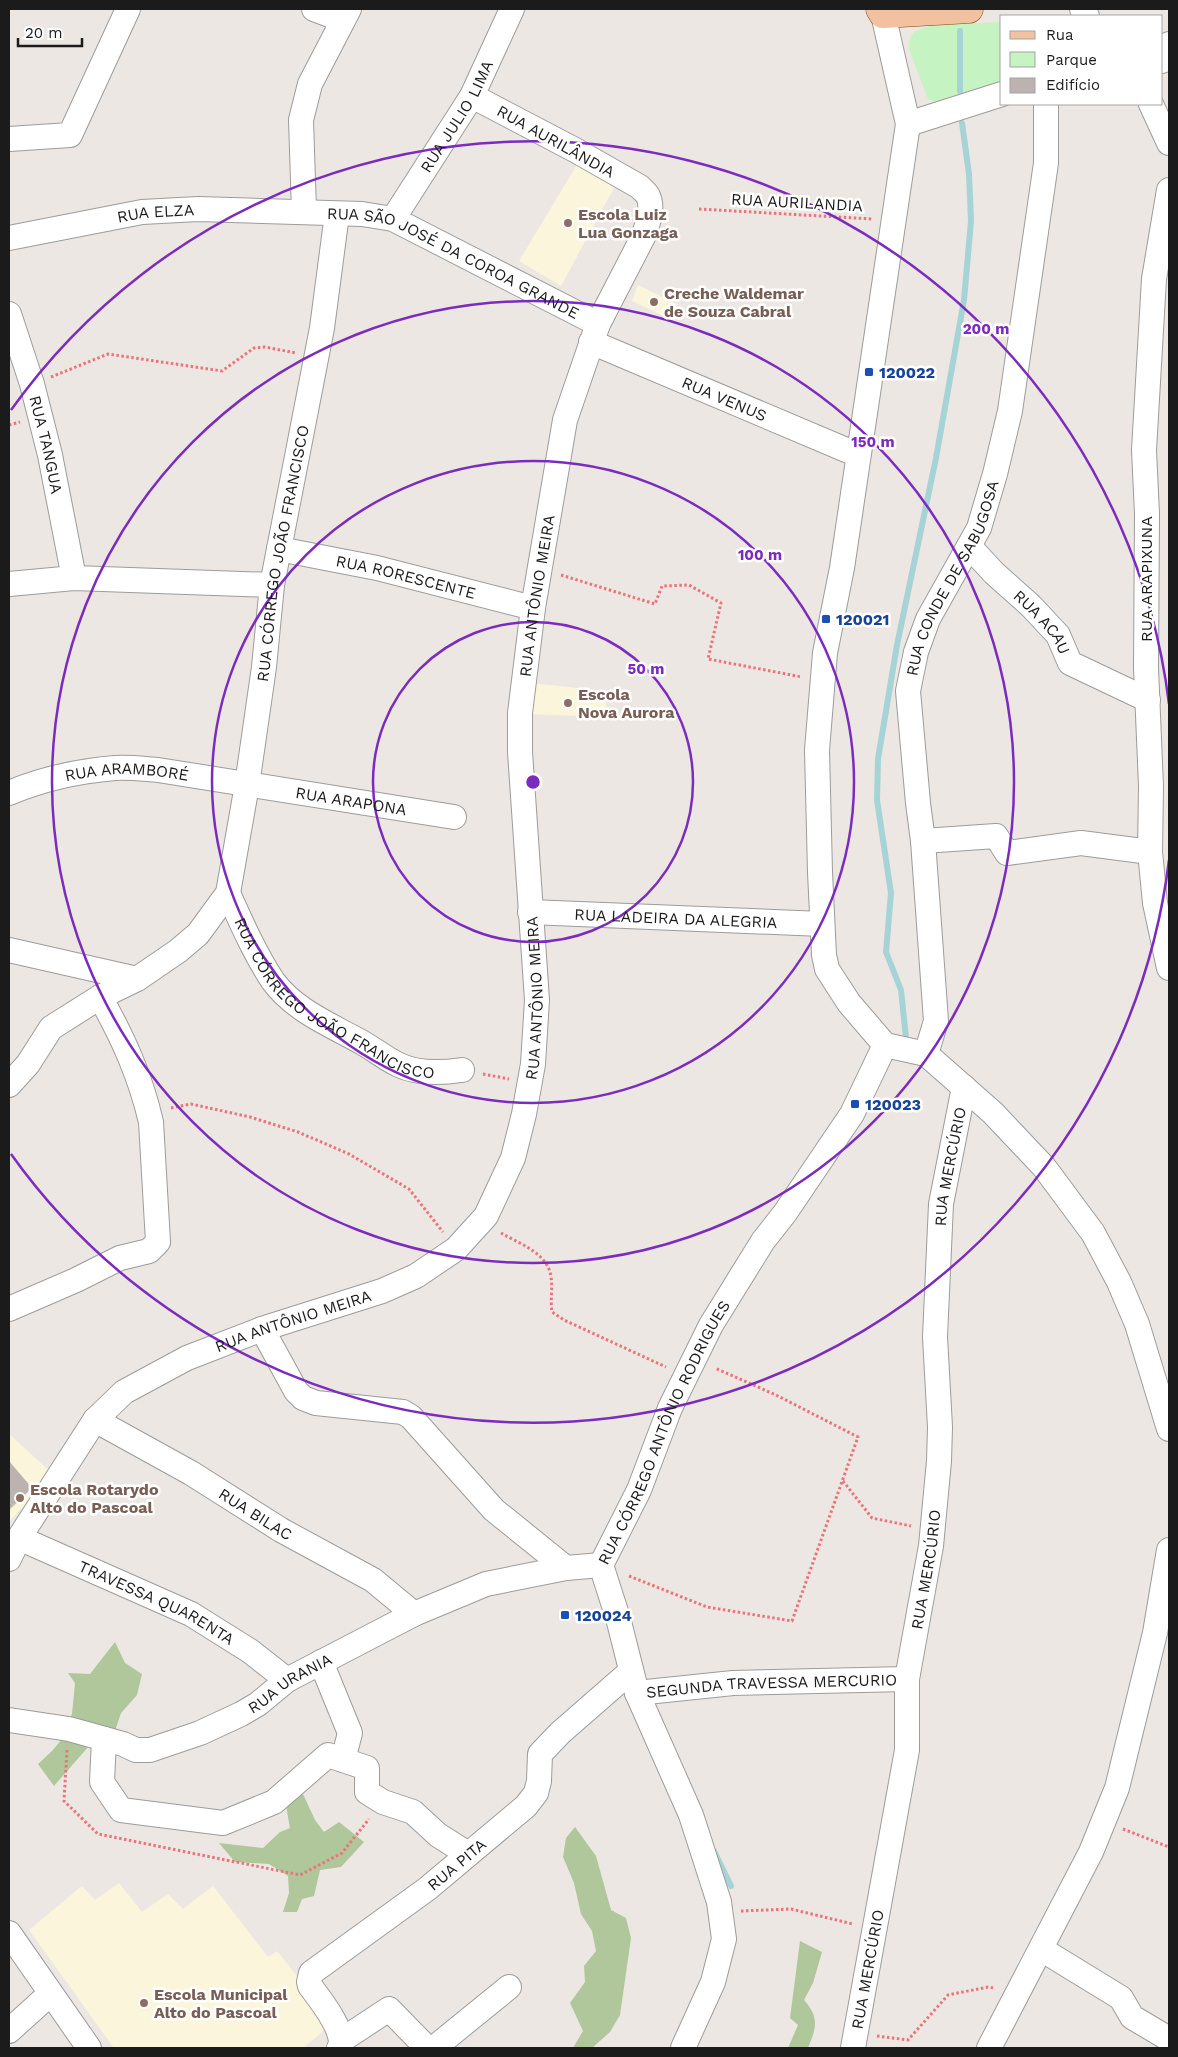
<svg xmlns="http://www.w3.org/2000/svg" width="1178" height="2057" viewBox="0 0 1178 2057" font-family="'Work Sans',sans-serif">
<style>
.education{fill:#fbf6db}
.forest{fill:#afc79a}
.park{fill:#c5f3c1}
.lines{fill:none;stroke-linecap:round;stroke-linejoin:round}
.stream{stroke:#a6d3d6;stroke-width:6}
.building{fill:#bcb2af;filter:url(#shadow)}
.minor-casing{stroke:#9c9c9c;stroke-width:26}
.major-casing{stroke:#84490e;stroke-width:29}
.path{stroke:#eb737b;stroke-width:3;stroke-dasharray:2.5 2.5;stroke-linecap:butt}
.minor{stroke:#fff;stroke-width:24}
.major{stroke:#f2c1a0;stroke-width:28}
.ring{fill:none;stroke:#7b2cbf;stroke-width:2.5}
.education-dot{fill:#8d6e63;stroke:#fff;stroke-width:2}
.transit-dot{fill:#1a4fb4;stroke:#fff;stroke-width:2}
.labels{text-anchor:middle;stroke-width:5;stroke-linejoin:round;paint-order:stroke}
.street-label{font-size:16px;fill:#1b1b1b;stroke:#fff}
.education-label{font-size:16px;font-weight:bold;fill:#785e54;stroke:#fff;text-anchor:start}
.transit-label{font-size:16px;font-weight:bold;fill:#164399;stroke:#fff;text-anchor:start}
.centre{fill:#7b2cbf;stroke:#fff;stroke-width:2.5}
.ring-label{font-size:15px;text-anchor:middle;font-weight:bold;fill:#7b2cbf;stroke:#fff;stroke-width:5;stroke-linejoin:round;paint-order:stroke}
</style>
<defs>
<filter id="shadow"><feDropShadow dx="-4.5" dy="4.5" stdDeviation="0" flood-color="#0004"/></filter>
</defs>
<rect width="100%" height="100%" fill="#ece7e2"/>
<path class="education" d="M 578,163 L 615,186 L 561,286 L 519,261 Z
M 638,285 L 677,304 L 670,319 L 632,301 Z
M 531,683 L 605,691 L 607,717 L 529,714 Z
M 9,1434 L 53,1474 L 9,1522 Z
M 119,1883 L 142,1912 L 168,1894 L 183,1909 L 213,1886 L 268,1957 L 277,1951 L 334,2022 L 303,2048 L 114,2048 L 29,1930 L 82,1886 L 95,1900 Z"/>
<path class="forest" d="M 115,1642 L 125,1663 L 142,1674 L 137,1695 L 121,1713 L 115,1731 L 103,1730 L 54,1786 L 38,1764 L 52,1751 L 62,1739 L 72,1714 L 75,1683 L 68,1673 L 90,1674 Z
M 303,1794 L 315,1820 L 324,1832 L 339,1822 L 364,1842 L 341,1867 L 320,1870 L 314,1896 L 302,1899 L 297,1912 L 283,1912 L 289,1893 L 288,1876 L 269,1864 L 235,1862 L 219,1843 L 263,1848 L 280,1832 L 290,1828 L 286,1806 Z
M 575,1827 L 596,1856 L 611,1910 L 626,1918 L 631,1938 L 620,2015 L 610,2032 L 592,2048 L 573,2048 L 583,2031 L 570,2003 L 585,1982 L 584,1966 L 596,1951 L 592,1931 L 581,1914 L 574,1883 L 563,1857 L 566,1838 Z
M 800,1941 L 822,1952 L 813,1983 L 804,2000 C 820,2018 816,2028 808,2048 L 788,2048 L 798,2025 L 790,2018 Z"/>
<path class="park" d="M 1002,22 L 1002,82 C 987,89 942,107 928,99 L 909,49 L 910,38 L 915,31 L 933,25 Z"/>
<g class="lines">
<path class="stream" d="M 960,31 L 960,91
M 906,1038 L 901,990 L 886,952 L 891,893 L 877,800 L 878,759 L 897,645 L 936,458 L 964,300 L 971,221 L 969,174 L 962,123
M 714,1851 L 731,1886"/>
</g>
<path class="building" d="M 9,1461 L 32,1488 L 14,1505 L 9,1502 Z"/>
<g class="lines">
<g class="minor-casing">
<g id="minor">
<path d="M 314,9 L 343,20"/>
<path d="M 1082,9 L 1087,16"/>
<path d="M 883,14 L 908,124 L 842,568 L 825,653 L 817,750 L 820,872 L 824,955 L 827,969 L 849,1003 L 885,1045 L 926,1054 L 993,1113 L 1044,1167 L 1093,1233 L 1119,1282 L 1137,1324 L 1169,1429"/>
<path d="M 1162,61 L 1169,44"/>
<path d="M 1151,104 L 1169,143"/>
<path d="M 908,124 L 1002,94"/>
<path d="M 9,139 L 70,135 L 128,9"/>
<path d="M 1169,190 L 1154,279 L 1144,450 L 1147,514 L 1146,668 L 1151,786 L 1150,852 L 1155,903 L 1169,968"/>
<path d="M 304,211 L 301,120 L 310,84 L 349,9"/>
<path id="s1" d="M 393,219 L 472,96 L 512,9"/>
<path id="s2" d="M 9,238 L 142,212 L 198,209 L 362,214 L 393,219 L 598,324"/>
<path id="s3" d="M 9,314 L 32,384 L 50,455 L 74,578"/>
<path id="s4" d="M 591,342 L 858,455"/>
<path id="s5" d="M 969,546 L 994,573 L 1031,606 L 1058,635 L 1070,663 L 1148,700"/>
<path id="s6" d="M 279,549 L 377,568 L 533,608"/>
<path d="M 9,584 L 74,578 L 272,585"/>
<path id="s7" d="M 9,793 C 42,779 79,771 115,768 C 129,767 144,769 158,770 L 454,817"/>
<path d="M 923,841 L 996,836 L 1007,853 L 1081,843 L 1150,852"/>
<path id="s8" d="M 228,893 C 241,922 255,954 273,981 C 295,1011 331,1025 363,1043 C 375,1050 386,1059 399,1065 C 418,1074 442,1073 462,1070"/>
<path id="s9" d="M 530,912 L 822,924"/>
<path d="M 9,950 L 137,979"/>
<path id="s10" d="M 926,1054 L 936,1021 L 923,841 L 918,803 L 908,691 L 916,652 L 928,619 L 979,528 L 995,474 L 1010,411 L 1046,163 L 1046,104"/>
<path id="s11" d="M 9,1085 L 28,1064 L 51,1028 L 100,997 L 137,979 L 178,951 L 198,934 L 228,893 L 247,785 L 264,667 L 272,585 L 322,328 L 337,214"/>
<path d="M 9,1309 L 76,1280 L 120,1258 L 149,1251 L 158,1242 L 151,1122 C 140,1075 123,1038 100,997"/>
<path d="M 262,1329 L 296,1391 L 303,1398 L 316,1403 L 403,1412 L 411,1417 L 494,1510 L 566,1568"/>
<path id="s12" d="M 95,1420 L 191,1473 L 281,1530 L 373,1580 L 414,1614"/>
<path id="s13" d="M 19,1538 L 191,1614 L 250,1651 L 287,1680"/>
<path id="s14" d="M 9,1559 L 19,1538 L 95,1420 L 124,1392 L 187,1358 L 262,1329 L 382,1291 L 416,1276 L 456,1249 L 486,1216 L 513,1158 L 524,1114 L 533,1064 L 537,1000 L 520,752 L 520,713 L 533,608 L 565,420 L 598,324 L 643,237 C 647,226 654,208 648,196 C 647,193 642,190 640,187 L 575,150 L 472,96"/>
<path d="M 321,1662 L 350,1733 L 343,1760"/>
<path id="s15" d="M 637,1693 L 733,1683 L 907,1679"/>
<path id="s16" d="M 9,1720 L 69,1729 L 123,1744 L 136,1750 L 150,1750 L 200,1733 L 241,1714 L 258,1704 L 287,1680 L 414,1614 L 486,1584 L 566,1568 L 601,1565"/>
<path d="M 104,1739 L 102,1782 L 121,1810 L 223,1823 L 274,1802 L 328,1755 L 367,1768 L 367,1792 L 383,1802 L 413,1812 L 438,1835 L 468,1854"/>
<path d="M 9,1933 L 89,2048"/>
<path d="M 1041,1949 L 1121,1998 L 1132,2017 L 1169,2039"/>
<path d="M 9,2031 L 50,1994"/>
<path d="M 342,2040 L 389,2009 L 427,2048"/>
<path id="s17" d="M 339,2048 C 348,2034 319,1998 310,1986 L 309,1982 L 311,1973 L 427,1889 L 526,1806 L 536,1793 L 539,1781 L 540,1754 L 560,1733 L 631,1671"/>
<path d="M 434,2048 L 509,1987"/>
<path id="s18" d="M 683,2048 L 713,1982 L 724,1939 L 719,1902 L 691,1815 L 637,1693 L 618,1618 L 601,1565 L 639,1490 L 670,1408 L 711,1325 L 763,1241 L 785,1213 L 852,1114 L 885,1045"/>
<path id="s19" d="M 853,2048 L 907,1750 L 907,1679 L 931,1546 L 939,1461 L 940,1427 L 935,1337 L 941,1204 L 964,1087"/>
<path d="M 989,2048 L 1091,1852 L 1117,1788 L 1155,1633 L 1169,1550"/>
</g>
</g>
<g class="major-casing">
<path id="major" d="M 880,9 L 883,14 L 969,9"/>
</g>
<path class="path" d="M 699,209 L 873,219
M 51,377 L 108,354 L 222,371 L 254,348 L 265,347 L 296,353
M 9,425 L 20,422
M 561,575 L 655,604 L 662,586 L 689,585 L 721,603 L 708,659 L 802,677
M 483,1074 L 509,1079
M 171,1108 L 191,1104 L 250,1117 L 298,1132 L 349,1154 L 409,1189 L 443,1232
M 501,1233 C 520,1244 548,1253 551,1277 C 553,1289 550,1300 552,1312 L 564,1320 L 666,1367
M 843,1481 L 872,1518 L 911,1526
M 629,1576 L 707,1607 L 792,1621 L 858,1437 L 776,1395 L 715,1368
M 67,1750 L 64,1801 L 98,1834 L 300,1875 L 342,1853 L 369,1819
M 1123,1829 L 1169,1847
M 741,1911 L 791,1909 L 853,1924
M 877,2036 L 908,2040 L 948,1995 L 988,1987 L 994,1988"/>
<use href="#minor" class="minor"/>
<use href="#major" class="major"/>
</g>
<g class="ring">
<circle cx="533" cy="782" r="160"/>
<circle cx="533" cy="782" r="321"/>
<circle cx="533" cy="782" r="481"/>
<path d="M1169 860A641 641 0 0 1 11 1154M11 410A641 641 0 0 1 1169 704"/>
</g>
<g class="education-dot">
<circle cx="568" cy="223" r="5"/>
<circle cx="654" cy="302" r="5"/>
<circle cx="568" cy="703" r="5"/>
<circle cx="20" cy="1498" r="5"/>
<circle cx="144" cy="2003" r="5"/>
</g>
<g class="transit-dot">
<rect x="864" y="367" width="10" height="10" rx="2.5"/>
<rect x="821" y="614" width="10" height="10" rx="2.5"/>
<rect x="850" y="1099" width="10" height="10" rx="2.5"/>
<rect x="560" y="1610" width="10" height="10" rx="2.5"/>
</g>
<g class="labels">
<g class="street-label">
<text dy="6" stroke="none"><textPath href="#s1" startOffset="121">RUA JULIO LIMA</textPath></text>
<text transform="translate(556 141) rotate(29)" y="6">RUA AURILÂNDIA</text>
<text transform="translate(797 202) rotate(3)" y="6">RUA AURILANDIA</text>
<text dy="6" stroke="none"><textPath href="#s2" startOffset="149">RUA ELZA</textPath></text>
<text dy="6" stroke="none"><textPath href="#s2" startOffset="458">RUA SÃO JOSÉ DA COROA GRANDE</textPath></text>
<text dy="6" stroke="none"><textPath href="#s4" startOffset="145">RUA VENUS</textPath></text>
<text dy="6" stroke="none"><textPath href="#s3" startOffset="136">RUA TANGUA</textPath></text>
<text dy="6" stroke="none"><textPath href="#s11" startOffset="641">RUA CÓRREGO JOÃO FRANCISCO</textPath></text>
<text dy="6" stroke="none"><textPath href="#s6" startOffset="130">RUA RORESCENTE</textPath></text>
<text dy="6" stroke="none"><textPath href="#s10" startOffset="488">RUA CONDE DE SABUGOSA</textPath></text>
<text transform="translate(1146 579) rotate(-90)" y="6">RUA ARAPIXUNA</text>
<text dy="6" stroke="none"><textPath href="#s14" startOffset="1242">RUA ANTÔNIO MEIRA</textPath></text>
<text dy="6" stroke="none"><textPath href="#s5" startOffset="106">RUA ACAU</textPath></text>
<text dy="6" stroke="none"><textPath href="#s7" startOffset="121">RUA ARAMBORÉ</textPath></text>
<text dy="6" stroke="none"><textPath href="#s7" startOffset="348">RUA ARAPONA</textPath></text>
<text dy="6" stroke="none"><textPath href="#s9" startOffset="146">RUA LADEIRA DA ALEGRIA</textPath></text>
<text dy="6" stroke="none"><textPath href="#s8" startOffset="158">RUA CÓRREGO JOÃO FRANCISCO</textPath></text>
<text dy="6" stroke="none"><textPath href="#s14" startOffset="838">RUA ANTÔNIO MEIRA</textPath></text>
<text dy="6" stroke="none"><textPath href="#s19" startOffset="890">RUA MERCÚRIO</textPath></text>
<text dy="6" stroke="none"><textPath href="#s14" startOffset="388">RUA ANTÔNIO MEIRA</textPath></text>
<text dy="6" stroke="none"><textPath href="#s18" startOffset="659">RUA CÓRREGO ANTÔNIO RODRIGUES</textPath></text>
<text dy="6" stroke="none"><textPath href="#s12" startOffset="186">RUA BILAC</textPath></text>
<text dy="6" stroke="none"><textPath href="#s19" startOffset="485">RUA MERCÚRIO</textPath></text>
<text dy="6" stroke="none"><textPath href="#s13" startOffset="152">TRAVESSA QUARENTA</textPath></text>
<text dy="6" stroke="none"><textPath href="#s16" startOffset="301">RUA URANIA</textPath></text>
<text dy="6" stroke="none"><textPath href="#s15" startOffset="135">SEGUNDA TRAVESSA MERCURIO</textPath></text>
<text dy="6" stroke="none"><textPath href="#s17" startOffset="266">RUA PITA</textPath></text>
<text dy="6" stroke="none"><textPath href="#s19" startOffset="80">RUA MERCÚRIO</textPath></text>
</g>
<g class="education-label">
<text x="578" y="220">Escola Luiz<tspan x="578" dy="18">Lua Gonzaga</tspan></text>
<text x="664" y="299">Creche Waldemar<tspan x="664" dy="18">de Souza Cabral</tspan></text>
<text x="578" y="700">Escola<tspan x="578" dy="18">Nova Aurora</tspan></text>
<text x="30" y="1495">Escola Rotarydo<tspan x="30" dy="18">Alto do Pascoal</tspan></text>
<text x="154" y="2000">Escola Municipal<tspan x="154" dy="18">Alto do Pascoal</tspan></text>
</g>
<g class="transit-label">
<text x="879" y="378">120022</text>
<text x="836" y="625">120021</text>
<text x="865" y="1110">120023</text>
<text x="575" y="1621">120024</text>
</g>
</g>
<circle cx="533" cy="782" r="8" class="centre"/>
<g class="ring-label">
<text x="986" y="334">200 m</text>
<text x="873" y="447">150 m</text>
<text x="760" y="560">100 m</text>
<text x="646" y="674">50 m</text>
</g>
<rect width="1178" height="2057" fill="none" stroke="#1b1b1b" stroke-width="20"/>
<rect x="1000" y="15" width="162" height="90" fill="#ffffff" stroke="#a4a4a4"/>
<rect x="1010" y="31" width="25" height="8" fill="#f2c1a0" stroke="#a4a4a4"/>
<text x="1046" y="40" font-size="15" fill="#1b1b1b">Rua</text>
<rect x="1010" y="52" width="25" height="15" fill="#c5f3c1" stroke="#a4a4a4"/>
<text x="1046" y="65" font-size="15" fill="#1b1b1b">Parque</text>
<rect x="1010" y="78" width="25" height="15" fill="#bcb2af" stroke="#a4a4a4"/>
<text x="1046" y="90" font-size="15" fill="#1b1b1b">Edifício</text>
<path d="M18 38v8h64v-8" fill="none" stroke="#1b1b1b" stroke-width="2.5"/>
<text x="25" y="38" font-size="15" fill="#1b1b1b" stroke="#ffffff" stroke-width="4" paint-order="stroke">20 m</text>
</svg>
